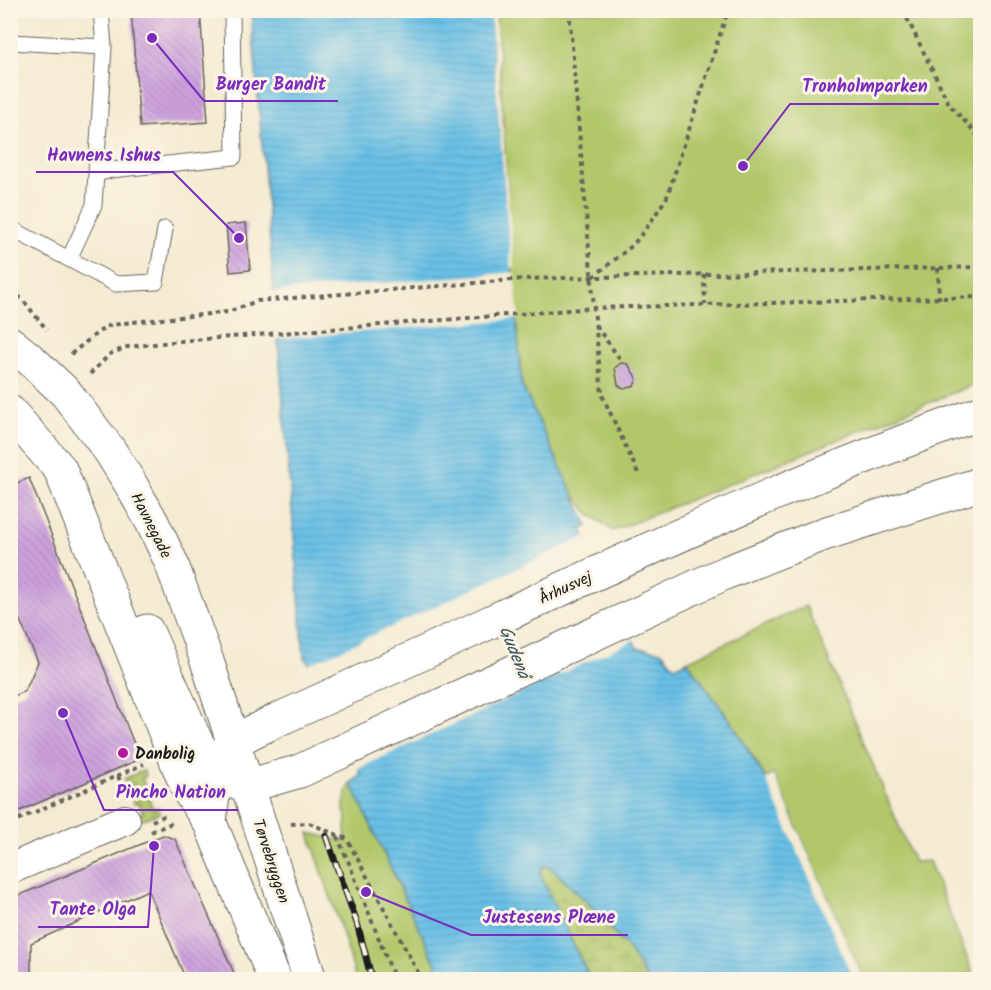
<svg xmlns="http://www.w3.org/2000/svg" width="991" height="990" viewBox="0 0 991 990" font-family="Kalam,sans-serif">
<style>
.green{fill:#b1c76b;stroke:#667244;stroke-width:1.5}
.wetland{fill:url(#wetland-marsh);stroke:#667244;stroke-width:1.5}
.garden{fill:url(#garden-dots);stroke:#667244;stroke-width:1.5}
.water{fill:url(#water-rules);stroke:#426e81;stroke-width:1.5}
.pier{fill:#f4ebd2}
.building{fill:url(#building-back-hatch)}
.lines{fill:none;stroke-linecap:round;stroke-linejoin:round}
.lane-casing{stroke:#68645c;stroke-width:17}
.street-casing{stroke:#68645c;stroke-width:32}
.secondary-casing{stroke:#68645c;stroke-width:35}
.path{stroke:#68645c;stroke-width:4;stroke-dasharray:4.5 4.5;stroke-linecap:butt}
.lane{stroke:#fff;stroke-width:15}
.street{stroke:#fff;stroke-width:30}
.secondary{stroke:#fff;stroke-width:33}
.rail-casing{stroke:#1c1c1c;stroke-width:7}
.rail{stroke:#fcf5e5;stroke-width:4.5;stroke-dasharray:14;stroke-linecap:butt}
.poi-dot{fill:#b5179e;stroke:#fcf5e5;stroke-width:2}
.labels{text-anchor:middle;stroke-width:6;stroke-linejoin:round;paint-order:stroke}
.street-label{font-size:16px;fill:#1c1c1c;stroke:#fcf5e5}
.poi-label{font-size:16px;font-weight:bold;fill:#1c1c1c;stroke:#fcf5e5;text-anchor:start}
.water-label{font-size:18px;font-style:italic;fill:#375563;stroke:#fcf5e5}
.leader{fill:none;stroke:#7b2cbf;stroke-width:2}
.callout-dot{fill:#7b2cbf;stroke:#fcf5e5;stroke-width:2}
.callout-label{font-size:18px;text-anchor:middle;font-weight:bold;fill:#7b2cbf;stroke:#fcf5e5;stroke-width:6;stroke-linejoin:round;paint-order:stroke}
</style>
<defs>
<pattern id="wetland-marsh" width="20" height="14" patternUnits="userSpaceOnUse" patternTransform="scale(1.5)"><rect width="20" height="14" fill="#b1c76b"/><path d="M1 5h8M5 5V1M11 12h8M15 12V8" fill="none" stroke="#98aa5c"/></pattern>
<pattern id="garden-dots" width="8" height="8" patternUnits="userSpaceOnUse" patternTransform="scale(1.5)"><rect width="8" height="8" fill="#b1c76b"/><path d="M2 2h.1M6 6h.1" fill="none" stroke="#98aa5c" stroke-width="1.8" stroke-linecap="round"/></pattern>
<pattern id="water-rules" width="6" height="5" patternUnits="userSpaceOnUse" patternTransform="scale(1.5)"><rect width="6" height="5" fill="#69c0e6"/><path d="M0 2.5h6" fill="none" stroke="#5aa4c5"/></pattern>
<pattern id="building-back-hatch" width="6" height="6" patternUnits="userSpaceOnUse" patternTransform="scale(1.5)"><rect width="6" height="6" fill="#cca0dd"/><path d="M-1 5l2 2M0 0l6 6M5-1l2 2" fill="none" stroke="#af89bd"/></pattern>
</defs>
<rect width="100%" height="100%" fill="#fcf5e5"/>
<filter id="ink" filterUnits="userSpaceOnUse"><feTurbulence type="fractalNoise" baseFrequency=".0167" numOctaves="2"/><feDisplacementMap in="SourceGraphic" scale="12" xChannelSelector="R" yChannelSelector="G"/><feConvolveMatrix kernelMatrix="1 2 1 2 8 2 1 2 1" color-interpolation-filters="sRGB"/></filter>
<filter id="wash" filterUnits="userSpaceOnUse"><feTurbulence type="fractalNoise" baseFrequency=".008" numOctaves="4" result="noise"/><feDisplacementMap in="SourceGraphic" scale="24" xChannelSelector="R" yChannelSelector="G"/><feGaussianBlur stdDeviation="1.35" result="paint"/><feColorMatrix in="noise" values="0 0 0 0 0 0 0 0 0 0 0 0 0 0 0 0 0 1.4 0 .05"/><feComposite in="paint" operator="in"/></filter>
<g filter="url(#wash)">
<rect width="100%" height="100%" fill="#f4ebd2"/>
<path class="green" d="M 496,11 L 980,11 L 980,382 L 613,531 L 588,513 L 572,492 L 522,385 L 516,321 Z
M 806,606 L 914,862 L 929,861 L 973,973 L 955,979 L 863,979 L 774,776 L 766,779 L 732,723 L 687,661 Z
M 351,783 L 443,979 L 356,979 L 346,944 L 309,833 L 345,841 L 347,818 L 344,811 L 344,804 L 348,789 Z"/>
<path class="wetland" d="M 542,866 L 549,866 L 591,906 L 629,950 L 647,979 L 590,979 L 540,875 Z"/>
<path class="garden" d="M 144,770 L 146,776 L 142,778 L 146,789 L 151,787 L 154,796 L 149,799 L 153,809 L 158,807 L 160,813 L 141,820 L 138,815 L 143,813 L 139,803 L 134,804 L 131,797 L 136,795 L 132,785 L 127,786 L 124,779 Z"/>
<path class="water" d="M 251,11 L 490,11 L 522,385 L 588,526 L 582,529 L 585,536 L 637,648 L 661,651 L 675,667 L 687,661 L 732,723 L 765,778 L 774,775 L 863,979 L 647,979 L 629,950 L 591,906 L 549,866 L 543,866 L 540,875 L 590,979 L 443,979 L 351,783 L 361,775 L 306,658 L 304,658 Z"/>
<path class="pier" d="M 493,10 L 514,268 L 511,268 L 490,11 Z
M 514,272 L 519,319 L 275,339 L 271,292 Z
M 588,536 L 636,639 L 355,770 L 306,666 Z
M 774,775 L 863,979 L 853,979 L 766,779 Z"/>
<g id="blocks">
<path class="building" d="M 131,10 L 200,10 L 208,122 L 140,127 Z
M 246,223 L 250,270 L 230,272 L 226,225 Z
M 621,363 L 628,364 L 637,379 L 634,386 L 624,389 L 618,385 L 615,368 Z
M 29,478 L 140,759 L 10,815 L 10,698 L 25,691 L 38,662 L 10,597 L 10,486 Z
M 163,835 L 175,839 L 237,980 L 186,980 L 148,890 L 31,943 L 31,978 L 10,979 L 10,899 Z"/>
</g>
</g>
<g filter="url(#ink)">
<use href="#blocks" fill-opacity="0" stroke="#68645c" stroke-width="1.5"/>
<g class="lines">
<g class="lane-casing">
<path id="lane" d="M 10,42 L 104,47
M 96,174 L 111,170 L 234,157 L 232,10
M 10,228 L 116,284 L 156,282 L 165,229
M 69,259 L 94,205 L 104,47 L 101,10"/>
</g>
<g class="street-casing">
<path id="street" d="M 10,869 L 125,820"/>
</g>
<g class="secondary-casing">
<path id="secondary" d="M 10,343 L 31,360 L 66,393 L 110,451 L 130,483 L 152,522 L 171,562 L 207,661 L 310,980
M 10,412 L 60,469 L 188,790 L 210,823 L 275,980
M 147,631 L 195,739 L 205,757 L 218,773 L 233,782
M 248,786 L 300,771 L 725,573 L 824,534 L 980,484
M 210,823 C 212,800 215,757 235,742 C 247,733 264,727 277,720 C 442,646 604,567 769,496 C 839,466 909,439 980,413"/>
</g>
<path class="path" d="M 569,10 L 594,308 L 602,395 L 638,473
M 903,10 L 949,104 L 980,138
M 938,268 L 939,299
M 704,274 L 705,305
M 593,277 L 633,245 L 650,223 L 667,197 L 728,10
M 10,291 L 22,299 L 47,330
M 596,326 L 620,359
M 71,354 L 97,333 L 108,326 L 124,323 L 228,312 L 257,301 L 524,279 L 980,267
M 90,374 L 110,354 L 127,347 L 180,341 L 594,308 L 980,297
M 118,776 L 124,790
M 152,821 L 164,816 L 168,816
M 10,823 L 144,764
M 291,824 L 309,823 L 347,839 L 422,980
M 151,832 L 174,822
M 337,836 L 349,863 L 395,980"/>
<use href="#lane" class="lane"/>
<use href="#street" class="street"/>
<use href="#secondary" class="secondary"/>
<g class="rail-casing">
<path id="rail" d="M 326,836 L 357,923 L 372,980"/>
</g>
<use href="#rail" class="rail"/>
</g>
</g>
<circle class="poi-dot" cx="123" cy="753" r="6"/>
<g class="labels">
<g class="street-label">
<text transform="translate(152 525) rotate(63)" y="6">Havnegade</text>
<text transform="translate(565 587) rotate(-25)" y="6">Århusvej</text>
<text transform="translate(272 861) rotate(72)" y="6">Tørvebryggen</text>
</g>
<g class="poi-label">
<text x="135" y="759">Danbolig</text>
</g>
<g class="water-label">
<text transform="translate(515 652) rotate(68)" y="6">Gudenå</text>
</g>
</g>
<path class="leader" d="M152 38L204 101H338M743 166L790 104H939M239 238L173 172H36M63 713L104 810H238M154 846L148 927H38M366 892L471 935H628"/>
<g class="callout-dot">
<circle cx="152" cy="38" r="6"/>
<circle cx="743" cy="166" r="6"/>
<circle cx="239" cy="238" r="6"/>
<circle cx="63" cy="713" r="6"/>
<circle cx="154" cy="846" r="6"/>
<circle cx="366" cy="892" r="6"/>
</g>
<g class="callout-label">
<text x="271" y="90">Burger Bandit</text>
<text x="865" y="92">Tronholmparken</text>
<text x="104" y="161">Havnens Ishus</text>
<text x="171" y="798">Pincho Nation</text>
<text x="93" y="915">Tante Olga</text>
<text x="549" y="923">Justesens Plæne</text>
</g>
<rect width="991" height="990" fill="none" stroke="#fcf5e5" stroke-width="36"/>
</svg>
